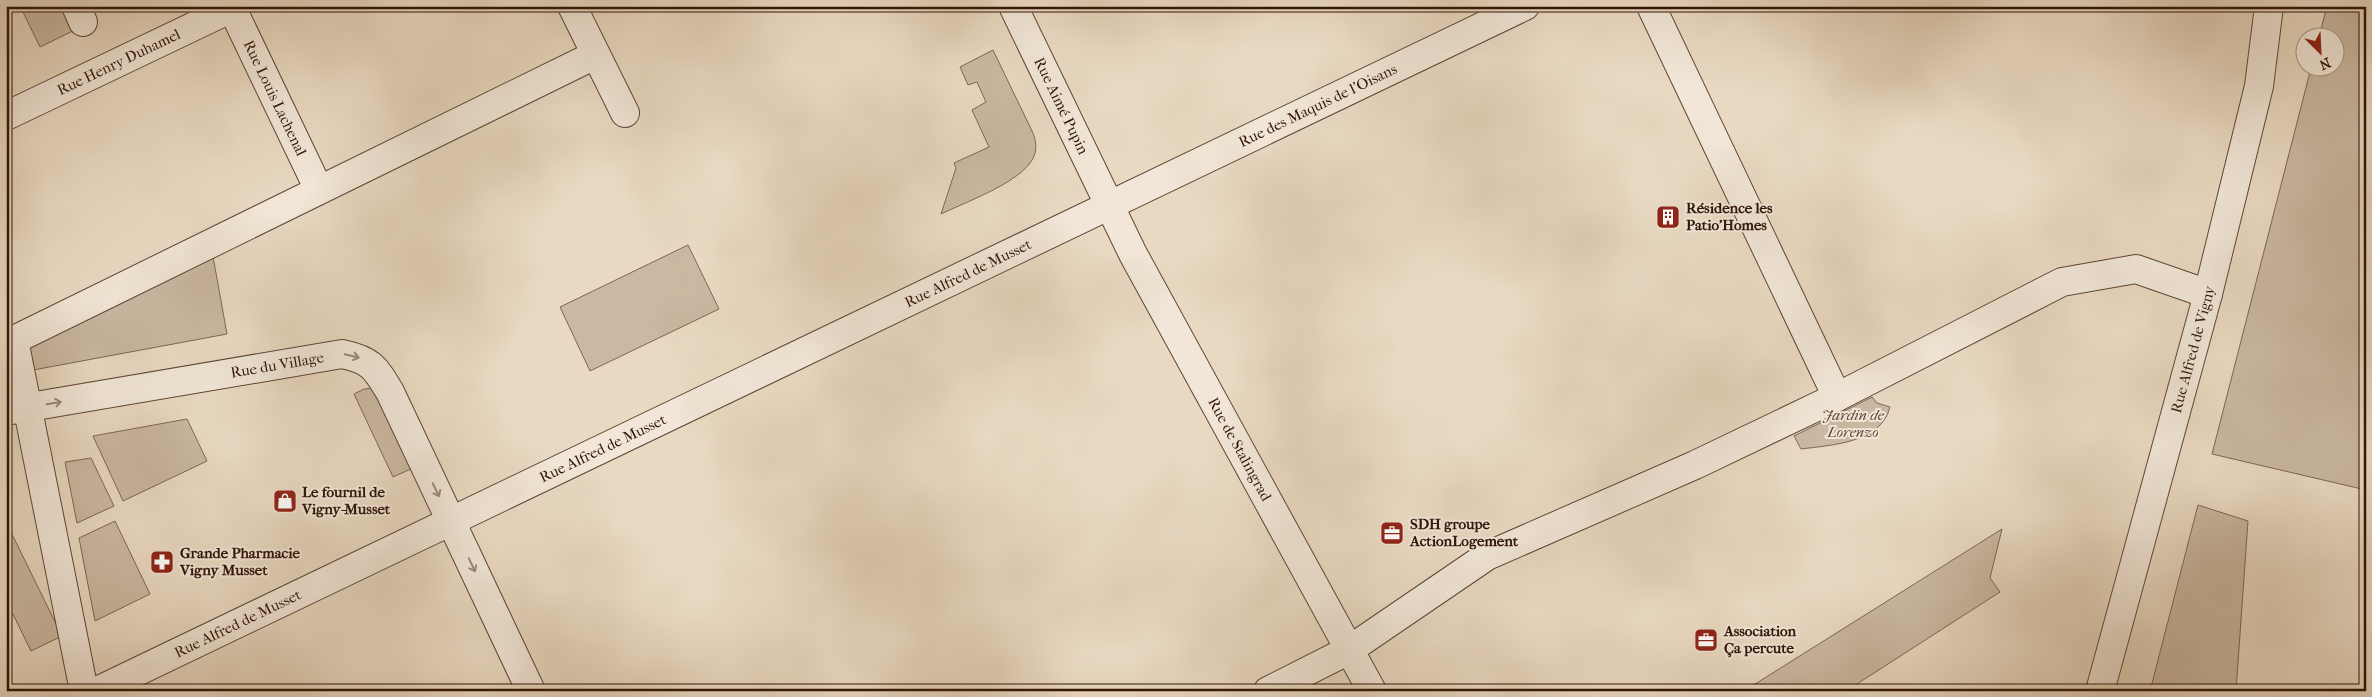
<svg xmlns="http://www.w3.org/2000/svg" width="2372" height="697" viewBox="0 0 2372 697" font-family="'IM FELL French Canon',serif">
<style>
.green{fill:#cab8a2;stroke:#7d6654}
.lines{fill:none;stroke-linecap:round;stroke-linejoin:round}
.pedestrian-casing{stroke:#5e4636;stroke-width:30}
.minor-casing{stroke:#5e4636;stroke-width:30}
.tertiary-casing{stroke:#5e4636;stroke-width:30}
.pedestrian{stroke:#f1e6d7;stroke-width:28}
.minor{stroke:#f1e6d7;stroke-width:28}
.tertiary{stroke:#f1e6d7;stroke-width:28}
.oneway{stroke:#9a8879}
.labels{text-anchor:middle;stroke-width:4;stroke-linejoin:round;paint-order:stroke}
.street-label{font-size:15px;fill:#301507;stroke:#f1e6d7}
.poi-label{font-size:15px;font-weight:bold;fill:#301507;stroke:#f1e6d7;text-anchor:start}
.park-label{font-size:15px;font-style:italic;fill:#5e4636;stroke:#f1e6d7}
</style>
<rect width="100%" height="100%" fill="#e9d9c2"/>
<filter id="stains"><feTurbulence type="fractalNoise" baseFrequency=".004" numOctaves="4"/><feColorMatrix values="0 0 0 0 .2 0 0 0 0 .09 0 0 0 0 .02 0 0 0 .5 -.17"/></filter>
<radialGradient id="worn" r=".72"><stop offset=".6" stop-color="#630" stop-opacity="0"/><stop offset="1" stop-color="#630" stop-opacity=".3"/></radialGradient>
<path class="green" d="M 20,6 L 69,6 L 79,28 L 40,47 Z
M 2327,6 L 2366,6 L 2366,490 L 2212,454 L 2311,68 L 2334,68 L 2334,38 L 2319,37 Z
M 993,50 L 1032,131 C 1035,138 1037,145 1035,153 C 1029,180 965,202 941,214 L 956,168 L 954,163 L 989,147 L 972,110 L 986,102 L 977,82 L 968,85 L 960,67 Z
M 688,245 L 719,309 L 590,371 L 560,307 Z
M 212,251 L 227,334 L 28,371 L 23,342 Z
M 374,388 L 413,468 L 393,477 L 354,394 L 364,389 Z
M 1872,397 L 1877,403 L 1890,407 C 1881,443 1832,445 1801,449 L 1794,436 Z
M 187,419 L 207,461 L 123,501 L 93,436 Z
M 91,458 L 114,506 L 77,523 L 65,462 Z
M 2198,505 L 2248,521 L 2236,691 L 2150,691 Z
M 115,521 L 150,594 L 95,621 L 79,538 Z
M 6,522 L 62,636 L 31,651 L 6,600 Z
M 2002,529 L 1990,578 L 2000,592 L 1846,691 L 1744,691 Z"/>
<g class="lines">
<g class="pedestrian-casing">
<g id="pedestrian">
<path d="M 76,6 L 83,22"/>
<path id="s1" d="M 231,6 L 319,190"/>
<path d="M 572,6 L 625,113"/>
<path d="M 1651,6 L 1837,397"/>
<path id="s2" d="M 6,116 L 232,8"/>
<path d="M 1349,650 L 1487,556 L 1695,465 L 1837,397 L 2062,282 L 2136,269 L 2208,294"/>
<path d="M 84,691 L 14,340 L 595,55"/>
</g>
</g>
<g class="minor-casing">
<g id="minor">
<path id="s3" d="M 6,411 L 342,354 C 371,360 375,367 390,392 L 531,691"/>
<path id="s4" d="M 97,691 L 1525,6"/>
<path d="M 1268,691 L 1349,650"/>
<path id="s5" d="M 2100,691 L 2208,294 L 2259,86 L 2269,6"/>
</g>
</g>
<g class="tertiary-casing">
<g id="tertiary">
<path id="s6" d="M 1013,6 L 1133,254 L 1372,691"/>
</g>
</g>
<use href="#pedestrian" class="pedestrian"/>
<use href="#minor" class="minor"/>
<use href="#tertiary" class="tertiary"/>
</g>
<defs><path id="oneway-shaft" d="M-6 0H5M1.5-3L5.5 0L1.5 3" fill="none" stroke-width="1.6" stroke-linecap="round" stroke-linejoin="round" transform="scale(1.25)"/></defs>
<g class="oneway">
<use href="#oneway-shaft" transform="translate(352 356) rotate(13)"/>
<use href="#oneway-shaft" transform="translate(54 403) rotate(-10)"/>
<use href="#oneway-shaft" transform="translate(436 490) rotate(64)"/>
<use href="#oneway-shaft" transform="translate(472 565) rotate(65)"/>
</g>
<defs>
<g id="building-square" transform="scale(1.25)"><rect x="-9" y="-9" width="18" height="18" rx="4" fill="#8f2418" stroke="#f1e6d7"/><path d="M-4-6H4V6H1V3H-1V6H-4ZM-2.5-4.3h1.7v1.8h-1.7ZM.8-4.3h1.7v1.8H.8ZM-2.5-1h1.7V.8h-1.7ZM.8-1h1.7V.8H.8Z" fill="#fff"/></g>
<g id="shop-square" transform="scale(1.25)"><rect x="-9" y="-9" width="18" height="18" rx="4" fill="#8f2418" stroke="#f1e6d7"/><path d="M-5-2.5h2.3a2.7 3.5 0 0 1 5.4 0H5L5.5 6h-11ZM-1.5-2.5h3a1.5 2.3 0 0 0-3 0Z" fill="#fff"/></g>
<g id="office-square" transform="scale(1.25)"><rect x="-9" y="-9" width="18" height="18" rx="4" fill="#8f2418" stroke="#f1e6d7"/><path d="M-6-3h4V-5.5h4V-3h4V5H-6ZM-1-4.5V-3h2v-1.5ZM-6 0V1H6V0Z" fill="#fff"/></g>
<g id="pharmacy-square" transform="scale(1.25)"><rect x="-9" y="-9" width="18" height="18" rx="4" fill="#8f2418" stroke="#f1e6d7"/><path d="M-2-6h4v4h4v4h-4v4h-4v-4h-4v-4h4Z" fill="#fff"/></g>
</defs>
<g fill-rule="evenodd">
<use href="#building-square" x="1668" y="217"/>
<use href="#shop-square" x="285" y="501"/>
<use href="#office-square" x="1392" y="533"/>
<use href="#pharmacy-square" x="162" y="562"/>
<use href="#office-square" x="1706" y="640"/>
</g>
<g class="labels">
<g class="street-label">
<text dy="5" stroke="none"><textPath href="#s2" startOffset="125">Rue Henry Duhamel</textPath></text>
<text dy="5" stroke="none"><textPath href="#s1" startOffset="102">Rue Louis Lachenal</textPath></text>
<text dy="5" stroke="none"><textPath href="#s6" startOffset="111">Rue Aimé Pupin</textPath></text>
<text dy="5" stroke="none"><textPath href="#s4" startOffset="1354">Rue des Maquis de l'Oisans</textPath></text>
<text dy="5" stroke="none"><textPath href="#s4" startOffset="966">Rue Alfred de Musset</textPath></text>
<text dy="5" stroke="none"><textPath href="#s5" startOffset="354">Rue Alfred de Vigny</textPath></text>
<text dy="5" stroke="none"><textPath href="#s3" startOffset="275">Rue du Village</textPath></text>
<text dy="5" stroke="none"><textPath href="#s4" startOffset="561">Rue Alfred de Musset</textPath></text>
<text dy="5" stroke="none"><textPath href="#s6" startOffset="498">Rue de Stalingrad</textPath></text>
<text dy="5" stroke="none"><textPath href="#s4" startOffset="156">Rue Alfred de Musset</textPath></text>
</g>
<g class="poi-label">
<text x="1686" y="213">Résidence les<tspan x="1686" dy="17">Patio'Homes</tspan></text>
<text x="302" y="497">Le fournil de<tspan x="302" dy="17">Vigny-Musset</tspan></text>
<text x="1410" y="529">SDH groupe<tspan x="1410" dy="17">ActionLogement</tspan></text>
<text x="180" y="558">Grande Pharmacie<tspan x="180" dy="17">Vigny Musset</tspan></text>
<text x="1724" y="636">Association<tspan x="1724" dy="17">Ça percute</tspan></text>
</g>
<g class="park-label">
<text x="1853" y="420">Jardin de<tspan x="1853" dy="17">Lorenzo</tspan></text>
</g>
</g>
<rect width="2372" height="697" fill="none" stroke="#e9d9c2" stroke-width="25"/>
<rect x="8" y="8" width="2357" height="682" fill="none" stroke="#301507" stroke-width="2.5"/>
<rect x="12" y="12" width="2347" height="672" fill="none" stroke="#301507"/>
<g transform="translate(2320 52) rotate(156)"><circle r="24" fill="#f1e6d7" stroke="#a49284"/>
<path d="M0-4L9 19L0 12L-9 19Z" fill="#8f2418"/>
<text y="-8" font-size="14" font-weight="bold" text-anchor="middle" fill="#301507">N</text>
</g>
<rect width="100%" height="100%" filter="url(#stains)"/>
<rect width="100%" height="100%" fill="url(#worn)"/>
</svg>
